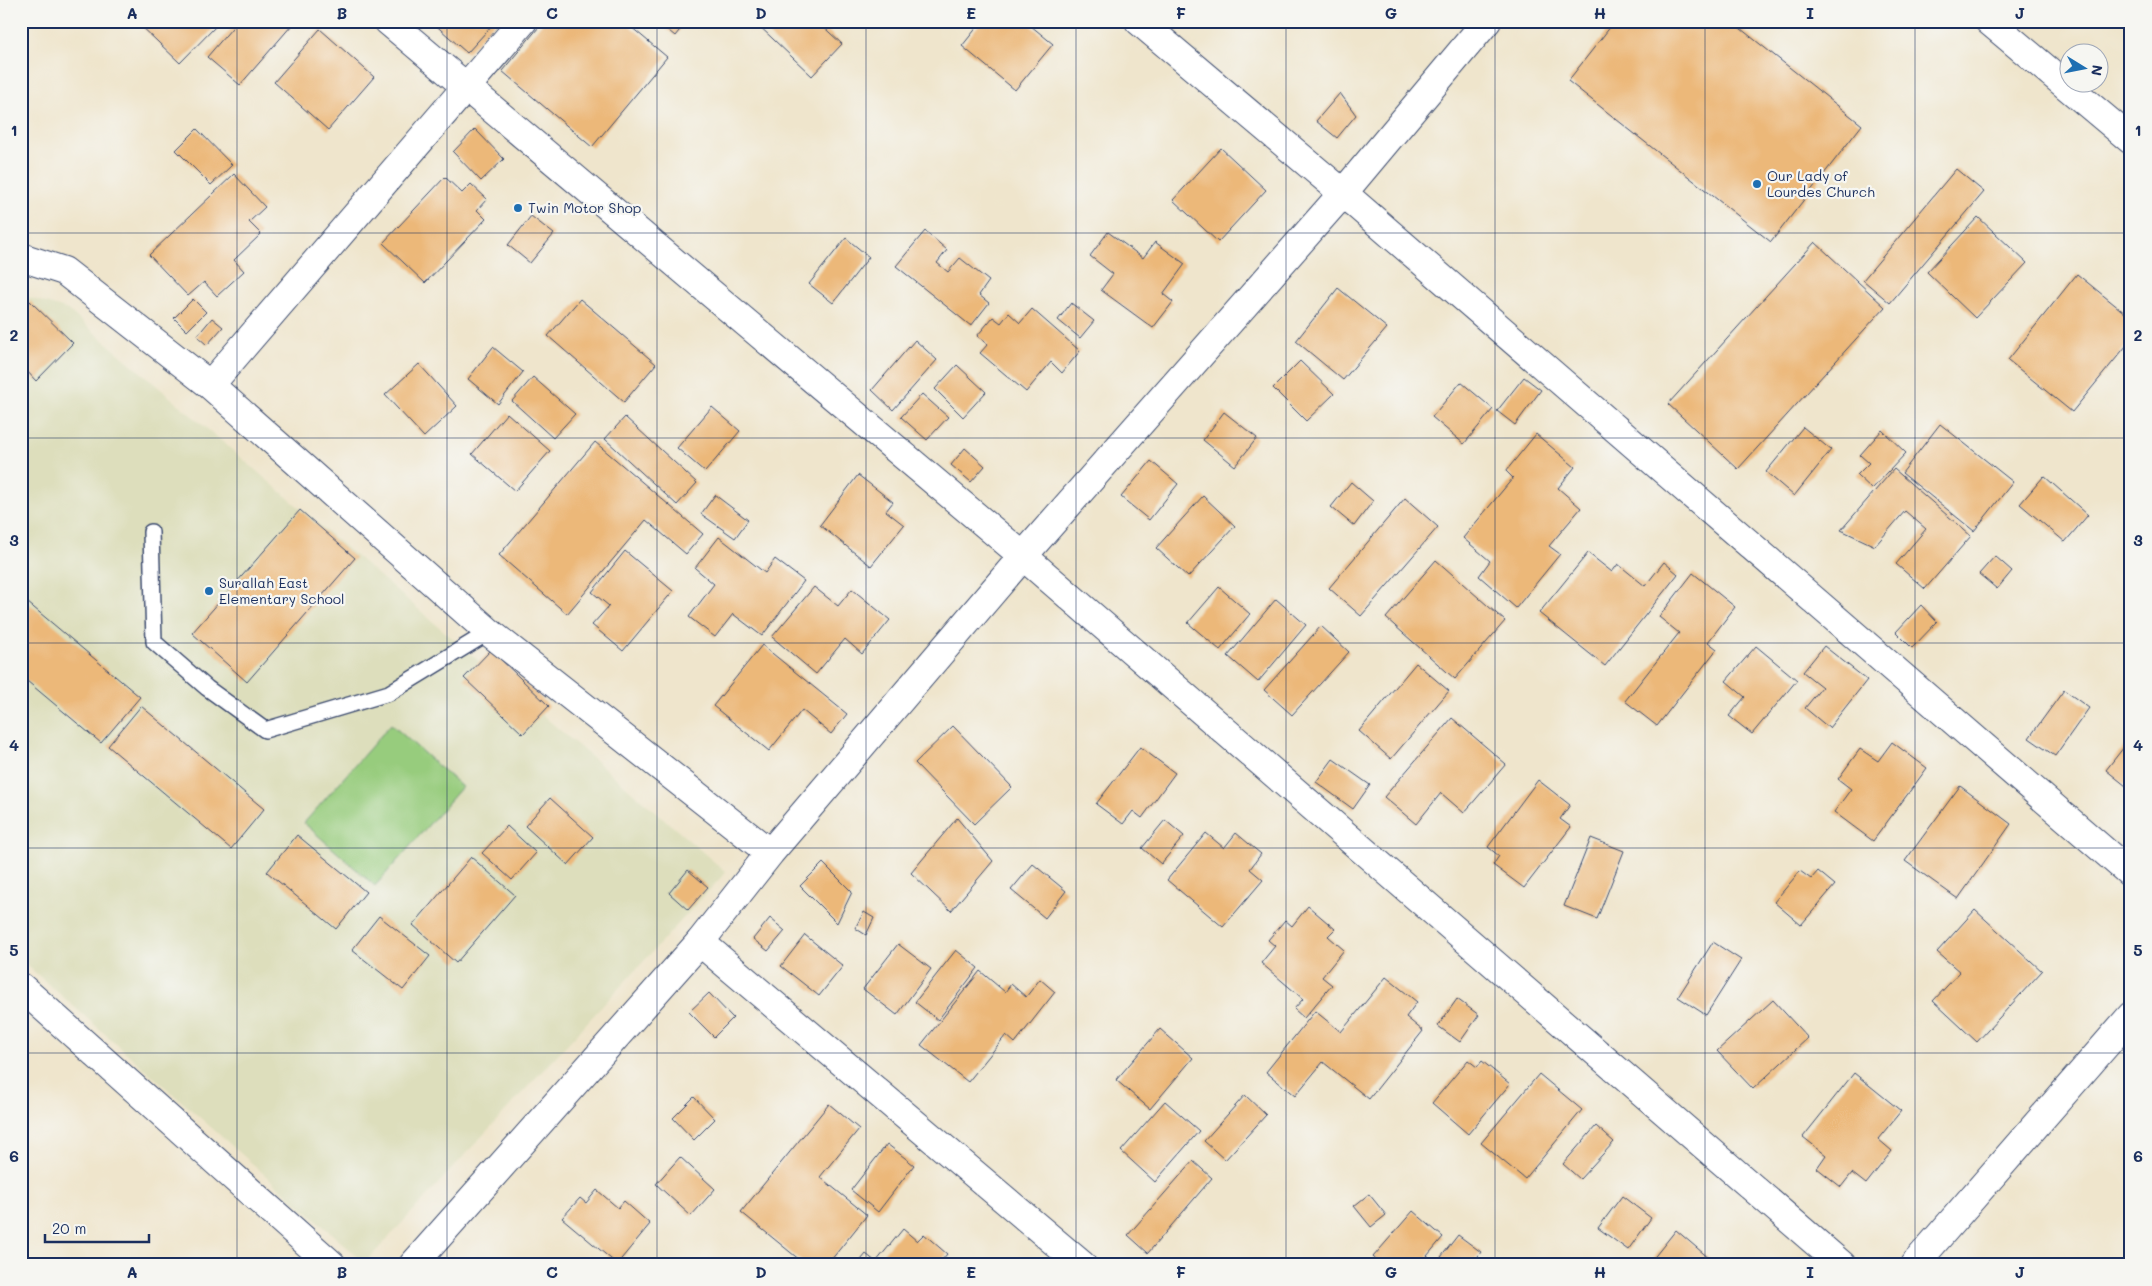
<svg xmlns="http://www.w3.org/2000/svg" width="2152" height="1286" viewBox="0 0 2152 1286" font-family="Mali,sans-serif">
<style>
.built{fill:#dddebc}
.pitch{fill:#97cc7d;stroke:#597e6e}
.building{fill:#ecb879}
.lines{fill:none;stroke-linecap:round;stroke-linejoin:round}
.lane-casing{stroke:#3b4a6e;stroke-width:18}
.street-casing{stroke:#3b4a6e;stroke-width:30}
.secondary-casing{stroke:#3b4a6e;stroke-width:30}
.highway-casing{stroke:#3b4a6e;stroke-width:30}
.lane{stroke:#fff;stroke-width:15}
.street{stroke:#fff;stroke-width:28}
.secondary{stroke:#fff;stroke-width:28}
.highway{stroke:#fff;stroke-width:28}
.grid{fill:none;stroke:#1b2f5e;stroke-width:1;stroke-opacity:0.55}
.poi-dot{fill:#1f6fb2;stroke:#f6f6f2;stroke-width:2}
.labels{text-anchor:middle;stroke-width:4.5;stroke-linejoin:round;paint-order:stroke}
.poi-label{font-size:14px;fill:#1b2f5e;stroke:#f6f6f2;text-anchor:start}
.neatline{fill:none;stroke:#1b2f5e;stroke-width:2}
.grid-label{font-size:16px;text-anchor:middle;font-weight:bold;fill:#1b2f5e}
</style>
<rect width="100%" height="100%" fill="#f6f6f2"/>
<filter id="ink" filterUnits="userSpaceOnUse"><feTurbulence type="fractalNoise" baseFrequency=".02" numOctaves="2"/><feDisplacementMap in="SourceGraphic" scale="10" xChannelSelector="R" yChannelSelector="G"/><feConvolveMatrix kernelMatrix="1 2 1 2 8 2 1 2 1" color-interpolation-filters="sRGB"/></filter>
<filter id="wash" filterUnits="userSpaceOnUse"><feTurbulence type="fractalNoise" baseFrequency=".0096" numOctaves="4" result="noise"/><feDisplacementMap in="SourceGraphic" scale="20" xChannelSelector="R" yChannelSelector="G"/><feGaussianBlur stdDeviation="1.12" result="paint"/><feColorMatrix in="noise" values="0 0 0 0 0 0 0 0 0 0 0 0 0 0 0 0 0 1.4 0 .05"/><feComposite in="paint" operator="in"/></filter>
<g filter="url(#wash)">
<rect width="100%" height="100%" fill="#efe5cc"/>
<path class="built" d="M 21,295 L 68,310 L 726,872 L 365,1263 L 21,960 Z"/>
<path class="pitch" d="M 391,724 L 462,787 L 375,886 L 304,823 Z"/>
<g id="blocks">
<path class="building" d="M 136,21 L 214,21 L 217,25 L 180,63 Z
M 238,21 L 287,21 L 292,25 L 240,85 L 207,57 Z
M 431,21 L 496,21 L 467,53 Z
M 544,21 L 624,21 L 667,57 L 592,147 L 502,71 Z
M 657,21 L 687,21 L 675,36 Z
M 754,21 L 817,21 L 842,44 L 812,76 Z
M 982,21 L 1025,21 L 1053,44 L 1015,90 L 962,46 Z
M 1615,21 L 1731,21 L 1862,125 L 1771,242 L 1568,81 Z
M 320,29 L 374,77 L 328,130 L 274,82 Z
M 1340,93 L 1356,115 L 1337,138 L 1316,121 Z
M 197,129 L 232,165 L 211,185 L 176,150 Z
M 475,129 L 504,159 L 481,181 L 453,152 Z
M 1221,148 L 1266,190 L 1218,242 L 1173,200 Z
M 1956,169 L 1984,192 L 1890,303 L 1863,280 Z
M 234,174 L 265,207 L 249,222 L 261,234 L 234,260 L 244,271 L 217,296 L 204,282 L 188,296 L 149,255 Z
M 445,177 L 462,193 L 471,184 L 487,199 L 477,210 L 486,219 L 425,283 L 383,243 Z
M 531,216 L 554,234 L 530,263 L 508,245 Z
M 1978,217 L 2027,263 L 1975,318 L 1927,272 Z
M 925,231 L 947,250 L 937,263 L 948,272 L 960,258 L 989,281 L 979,295 L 989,303 L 971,326 L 896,266 Z
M 1108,232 L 1143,258 L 1155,242 L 1185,264 L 1163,294 L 1173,302 L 1153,328 L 1101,290 L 1113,274 L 1090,256 Z
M 846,238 L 869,257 L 833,303 L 809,284 Z
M 1815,242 L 1885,307 L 1738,469 L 1668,404 Z
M 2077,274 L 2131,318 L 2131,340 L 2072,412 L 2008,360 Z
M 1338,288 L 1387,328 L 1343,380 L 1296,341 Z
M 193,299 L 206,312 L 187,331 L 174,318 Z
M 580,299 L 656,364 L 624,402 L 548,336 Z
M 30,301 L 73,343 L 36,381 L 26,370 L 21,375 L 21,310 Z
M 1071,303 L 1094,321 L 1080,338 L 1058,320 Z
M 1032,309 L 1080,351 L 1062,373 L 1051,362 L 1026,392 L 980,353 L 988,344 L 977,336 L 993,317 L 1001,323 L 1009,313 L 1020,323 Z
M 212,318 L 223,327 L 207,345 L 197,336 Z
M 915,340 L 937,360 L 893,410 L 872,390 Z
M 493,347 L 523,372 L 498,404 L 468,379 Z
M 1300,361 L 1334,394 L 1306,421 L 1273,388 Z
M 419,364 L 457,406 L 424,437 L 385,395 Z
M 957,365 L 986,392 L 963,417 L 935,389 Z
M 533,377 L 575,414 L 553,438 L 512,401 Z
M 1524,377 L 1541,390 L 1515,425 L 1497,411 Z
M 1461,382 L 1493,409 L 1464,444 L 1432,417 Z
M 922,394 L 948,417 L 927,440 L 901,417 Z
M 712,407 L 740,431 L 705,472 L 677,448 Z
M 1224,412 L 1257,438 L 1235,466 L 1203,440 Z
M 507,413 L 550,451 L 515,491 L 472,454 Z
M 625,417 L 697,483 L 677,505 L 605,439 Z
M 1940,424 L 2013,482 L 1974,531 L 1902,473 Z
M 1803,427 L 1831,450 L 1794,496 L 1766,472 Z
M 1882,430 L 1906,453 L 1872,489 L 1857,475 L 1869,463 L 1860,455 Z
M 1536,434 L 1575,467 L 1558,488 L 1581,508 L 1549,546 L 1560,554 L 1516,608 L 1479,576 L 1490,561 L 1463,538 L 1513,478 L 1506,471 Z
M 595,442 L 703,534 L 686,554 L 646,520 L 567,614 L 499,555 Z
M 965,448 L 985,466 L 971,482 L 951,465 Z
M 1151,461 L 1178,484 L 1149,520 L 1121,497 Z
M 1894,469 L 1971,536 L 1925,589 L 1896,564 L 1926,529 L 1905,511 L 1875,546 L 1841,530 Z
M 858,475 L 893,502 L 886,511 L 904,525 L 871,566 L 820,525 Z
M 2044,476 L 2088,515 L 2065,542 L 2020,504 Z
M 1351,482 L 1373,501 L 1354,526 L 1331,507 Z
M 715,495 L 748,520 L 735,538 L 701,514 Z
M 1203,496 L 1235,526 L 1188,577 L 1156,548 Z
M 1405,498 L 1438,527 L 1361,616 L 1329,588 Z
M 300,510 L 355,558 L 247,682 L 192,633 Z
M 719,537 L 765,573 L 775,559 L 804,581 L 762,636 L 733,614 L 715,637 L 689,617 L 714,584 L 695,568 Z
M 625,551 L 673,591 L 623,651 L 592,625 L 609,606 L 592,592 Z
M 1588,553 L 1612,572 L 1618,564 L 1645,586 L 1664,562 L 1678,574 L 1605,666 L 1539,613 Z
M 1995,556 L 2012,571 L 1997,589 L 1979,574 Z
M 1436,560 L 1505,621 L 1455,679 L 1386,618 Z
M 1693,573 L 1735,607 L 1708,642 L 1717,649 L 1657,726 L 1625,701 L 1679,633 L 1659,617 Z
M 814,587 L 838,606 L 852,589 L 890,620 L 862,654 L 845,639 L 816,674 L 772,637 Z
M 1219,587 L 1250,614 L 1220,650 L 1188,623 Z
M 21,597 L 140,697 L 101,743 L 21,676 Z
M 1276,599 L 1306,625 L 1258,682 L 1228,656 Z
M 1921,605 L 1937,622 L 1912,648 L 1896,632 Z
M 1321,626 L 1349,652 L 1292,715 L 1264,690 Z
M 762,645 L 847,714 L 831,734 L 802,710 L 769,751 L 713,706 Z
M 1756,646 L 1797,680 L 1752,734 L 1729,716 L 1745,697 L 1726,681 Z
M 1824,646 L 1867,680 L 1829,728 L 1805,708 L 1822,687 L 1803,672 Z
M 491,650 L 549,706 L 523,734 L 464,678 Z
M 1416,663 L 1449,691 L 1391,759 L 1359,731 Z
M 2064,690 L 2089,708 L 2055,756 L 2029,738 Z
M 141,706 L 264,809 L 231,849 L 108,746 Z
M 1452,718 L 1506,764 L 1464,813 L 1441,793 L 1416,824 L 1384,797 Z
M 953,726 L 1012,787 L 974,824 L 915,763 Z
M 2131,738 L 2131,790 L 2106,770 Z
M 1892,742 L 1927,768 L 1873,841 L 1834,812 L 1851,789 L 1838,779 L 1860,749 L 1878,761 Z
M 1140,747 L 1175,773 L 1142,818 L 1133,811 L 1123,824 L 1096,804 Z
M 1333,759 L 1370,785 L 1353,809 L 1316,782 Z
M 1538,780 L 1570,805 L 1560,819 L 1571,827 L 1524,888 L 1493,865 L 1499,856 L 1488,847 Z
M 1960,786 L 2011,824 L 1958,899 L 1905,861 Z
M 550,798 L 593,837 L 568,865 L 525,826 Z
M 957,818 L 993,861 L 951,911 L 911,873 Z
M 1165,820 L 1184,836 L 1161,864 L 1142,848 Z
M 507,826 L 536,853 L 512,880 L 482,853 Z
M 1206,833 L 1224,848 L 1236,833 L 1261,854 L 1250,869 L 1263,880 L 1223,927 L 1167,880 Z
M 297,835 L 366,892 L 336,929 L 267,872 Z
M 1591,838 L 1624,851 L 1597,919 L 1564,906 Z
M 471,857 L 515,895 L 456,963 L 413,925 Z
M 823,863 L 852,892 L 837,923 L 800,886 Z
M 1033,864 L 1066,891 L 1045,918 L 1011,890 Z
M 688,870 L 708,887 L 688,910 L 669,893 Z
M 1800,871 L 1811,879 L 1818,871 L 1835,885 L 1801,925 L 1774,902 Z
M 1308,906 L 1335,929 L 1328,936 L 1344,950 L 1322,977 L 1332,985 L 1304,1018 L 1294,1009 L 1303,999 L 1261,963 L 1275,946 L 1268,940 L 1285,920 L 1292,926 Z
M 1975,910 L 2042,971 L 1977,1042 L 1933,1001 L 1960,972 L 1937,952 Z
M 864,912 L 874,918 L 866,935 L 855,928 Z
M 379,916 L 430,956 L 403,990 L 352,950 Z
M 770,918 L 785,931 L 768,951 L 753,939 Z
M 805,935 L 843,966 L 819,996 L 781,966 Z
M 1713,942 L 1741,960 L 1706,1015 L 1678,997 Z
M 898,944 L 931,969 L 897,1015 L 863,989 Z
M 956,950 L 978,968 L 938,1020 L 915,1002 Z
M 980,971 L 1005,992 L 1011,984 L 1026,997 L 1040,979 L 1055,992 L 1015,1043 L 1006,1035 L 968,1082 L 921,1045 Z
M 1386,977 L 1417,1002 L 1406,1017 L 1423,1031 L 1369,1099 L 1323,1062 L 1295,1096 L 1266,1072 L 1315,1011 L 1341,1032 Z
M 709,993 L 733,1018 L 714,1037 L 689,1012 Z
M 1457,999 L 1479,1015 L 1460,1042 L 1438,1026 Z
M 1773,1000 L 1808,1038 L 1753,1089 L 1717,1051 Z
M 1160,1029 L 1193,1058 L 1150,1109 L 1116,1080 Z
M 1468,1060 L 1477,1067 L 1482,1061 L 1510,1084 L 1468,1134 L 1432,1103 Z
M 1854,1073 L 1901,1111 L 1878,1139 L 1892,1151 L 1866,1184 L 1852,1173 L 1841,1187 L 1817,1168 L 1826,1155 L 1803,1137 Z
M 1539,1074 L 1582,1110 L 1525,1179 L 1481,1143 Z
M 1245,1095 L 1266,1115 L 1225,1160 L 1204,1141 Z
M 694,1097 L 715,1119 L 694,1140 L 673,1118 Z
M 1165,1101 L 1199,1131 L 1155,1182 L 1121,1151 Z
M 829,1104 L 859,1129 L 820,1177 L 867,1215 L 827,1265 L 806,1265 L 741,1212 Z
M 1596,1126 L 1614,1142 L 1580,1179 L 1563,1164 Z
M 887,1144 L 914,1165 L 878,1212 L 851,1190 Z
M 680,1157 L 715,1189 L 691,1216 L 656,1184 Z
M 1193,1161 L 1212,1178 L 1148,1253 L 1128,1235 Z
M 597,1190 L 618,1208 L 624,1201 L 650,1224 L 617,1264 L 562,1218 L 580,1198 L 586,1203 Z
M 1369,1194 L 1386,1215 L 1371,1227 L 1354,1206 Z
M 1622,1196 L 1651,1218 L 1628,1250 L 1598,1228 Z
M 1413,1211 L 1443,1237 L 1427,1256 L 1438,1265 L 1382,1265 L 1373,1257 Z
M 903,1229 L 917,1241 L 924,1234 L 947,1254 L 938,1265 L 857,1265 L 866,1254 L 876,1262 Z
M 1676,1230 L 1717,1265 L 1648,1265 Z
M 1458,1235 L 1481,1252 L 1472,1265 L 1451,1265 L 1441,1257 Z"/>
</g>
</g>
<g filter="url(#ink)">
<use href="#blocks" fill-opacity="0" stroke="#3b4a6e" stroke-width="1"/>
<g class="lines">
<g class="lane-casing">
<path id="lane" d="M 151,532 L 154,642 L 207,688 L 265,730 L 389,693 L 489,632"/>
</g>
<g class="street-casing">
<path id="street" d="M 388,21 L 1023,556 L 1842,1265
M 1139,21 L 1343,193 L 2131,874
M 210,385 L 523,21
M 700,942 L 1082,1265
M 21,987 L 332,1265
M 1914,1265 L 2131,1016"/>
</g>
<g class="secondary-casing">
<path id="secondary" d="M 21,257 L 64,271 L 210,385 L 489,632 L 770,853
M 413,1265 L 700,942 L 770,853 L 1023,556 L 1343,193 L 1487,21"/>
</g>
<g class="highway-casing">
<path id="highway" d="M 1989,21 L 2131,140"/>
</g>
<use href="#lane" class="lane"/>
<use href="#street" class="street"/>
<use href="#secondary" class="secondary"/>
<use href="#highway" class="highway"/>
</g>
</g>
<path class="grid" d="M 237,21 L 237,1265M 447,21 L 447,1265M 657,21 L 657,1265M 866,21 L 866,1265M 1076,21 L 1076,1265M 1286,21 L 1286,1265M 1495,21 L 1495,1265M 1705,21 L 1705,1265M 1915,21 L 1915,1265M 21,233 L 2131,233M 21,438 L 2131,438M 21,643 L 2131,643M 21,848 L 2131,848M 21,1053 L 2131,1053"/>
<g class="poi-dot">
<circle cx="1757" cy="184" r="5"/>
<circle cx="518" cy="208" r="5"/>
<circle cx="209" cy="591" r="5"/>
</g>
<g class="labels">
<g class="poi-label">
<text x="1767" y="181">Our Lady of<tspan x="1767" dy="16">Lourdes Church</tspan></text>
<text x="528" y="213">Twin Motor Shop</text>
<text x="219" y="588">Surallah East<tspan x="219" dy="16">Elementary School</tspan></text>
</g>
</g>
<rect width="2152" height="1286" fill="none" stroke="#f6f6f2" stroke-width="55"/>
<g transform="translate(2084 68) rotate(100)"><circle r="24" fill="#f6f6f2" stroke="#9ea6b7"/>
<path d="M0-4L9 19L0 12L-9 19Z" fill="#1f6fb2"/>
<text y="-8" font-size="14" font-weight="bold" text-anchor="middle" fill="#1b2f5e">N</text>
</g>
<path d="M45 1234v8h104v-8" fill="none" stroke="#1b2f5e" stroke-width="2.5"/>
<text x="52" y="1234" font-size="15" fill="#1b2f5e" stroke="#f6f6f2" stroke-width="4" paint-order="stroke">20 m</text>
<rect x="28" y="28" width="2096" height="1230" class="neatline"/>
<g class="grid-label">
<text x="132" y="19">A</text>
<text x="342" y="19">B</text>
<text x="552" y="19">C</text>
<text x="761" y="19">D</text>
<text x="971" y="19">E</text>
<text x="1181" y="19">F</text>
<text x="1391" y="19">G</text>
<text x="1600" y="19">H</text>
<text x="1810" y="19">I</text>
<text x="2020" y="19">J</text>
<text x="14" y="136">1</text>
<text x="2138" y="136">1</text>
<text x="14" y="341">2</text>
<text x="2138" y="341">2</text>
<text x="14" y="546">3</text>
<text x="2138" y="546">3</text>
<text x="14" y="751">4</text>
<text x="2138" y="751">4</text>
<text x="14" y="956">5</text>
<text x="2138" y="956">5</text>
<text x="14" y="1162">6</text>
<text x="2138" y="1162">6</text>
<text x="132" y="1278">A</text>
<text x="342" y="1278">B</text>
<text x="552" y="1278">C</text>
<text x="761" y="1278">D</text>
<text x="971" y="1278">E</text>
<text x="1181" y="1278">F</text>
<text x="1391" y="1278">G</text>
<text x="1600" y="1278">H</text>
<text x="1810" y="1278">I</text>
<text x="2020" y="1278">J</text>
</g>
</svg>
